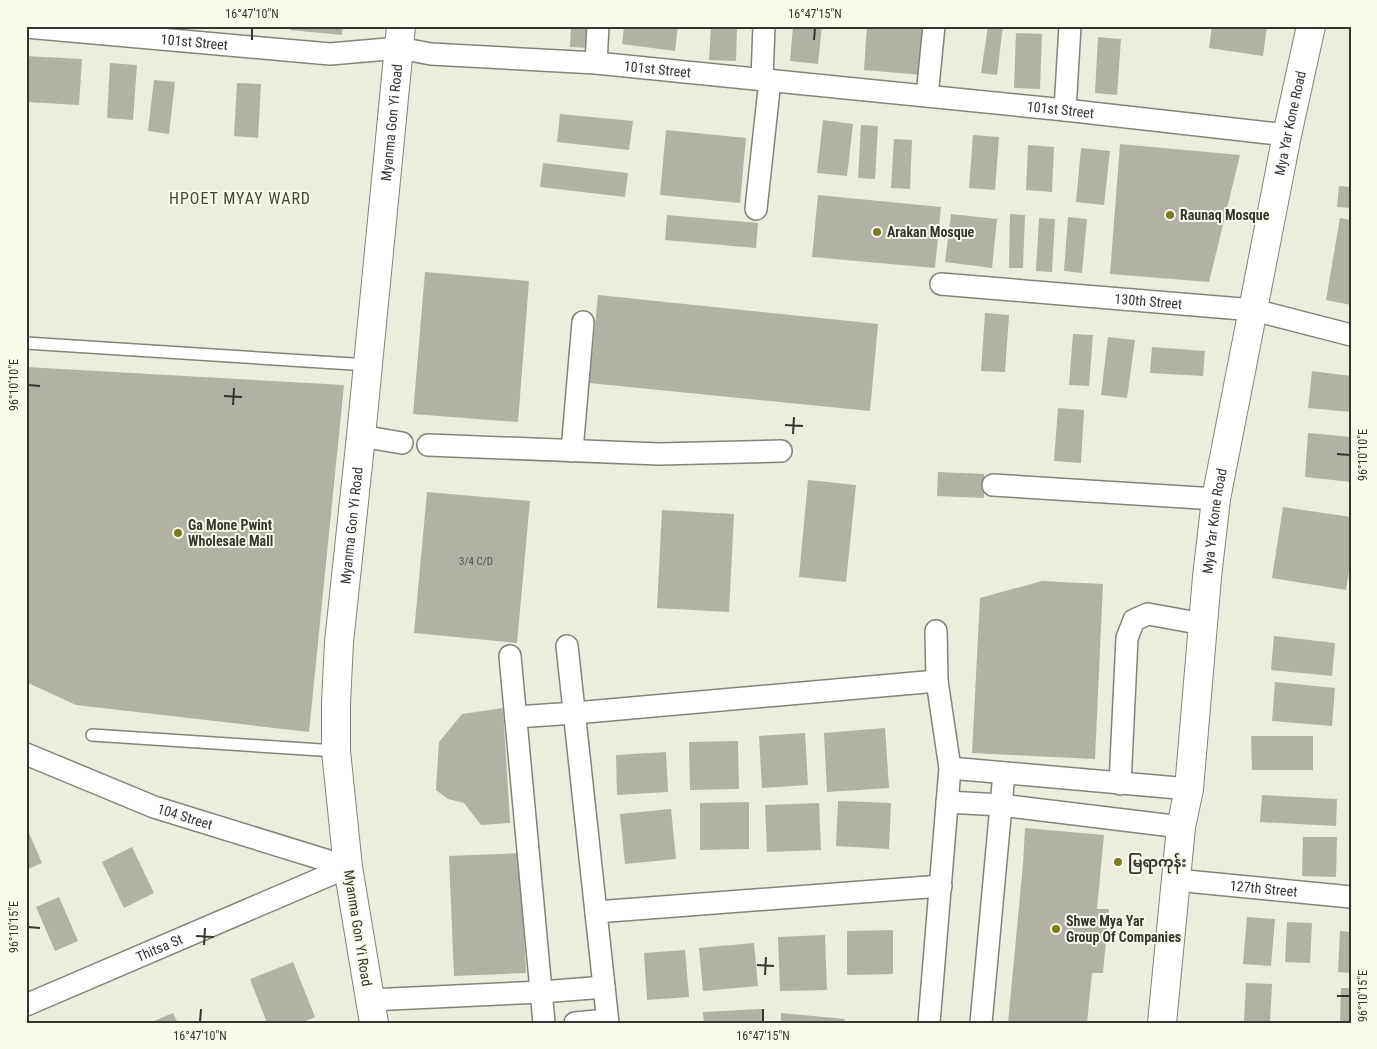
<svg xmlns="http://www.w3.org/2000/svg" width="1377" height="1049" viewBox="0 0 1377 1049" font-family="'Roboto Condensed','Noto Sans Myanmar',sans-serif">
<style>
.building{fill:#b1b1a5}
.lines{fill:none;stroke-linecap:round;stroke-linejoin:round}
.lane-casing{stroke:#838478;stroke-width:14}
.street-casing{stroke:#838478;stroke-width:24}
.secondary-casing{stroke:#838478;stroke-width:30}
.lane{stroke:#fff;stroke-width:11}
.street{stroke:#fff;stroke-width:21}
.secondary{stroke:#fff;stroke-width:28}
.ticks{fill:none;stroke:#353530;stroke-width:2}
.poi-dot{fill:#7c7b22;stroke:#f9faec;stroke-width:2}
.labels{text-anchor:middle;stroke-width:4;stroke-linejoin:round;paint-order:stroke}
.number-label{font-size:11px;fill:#54544d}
.street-label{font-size:14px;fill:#353530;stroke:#f9faec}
.poi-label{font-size:14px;font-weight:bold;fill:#353530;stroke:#f9faec;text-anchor:start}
.quarter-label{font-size:16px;letter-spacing:1px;fill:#45453a;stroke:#f9faec}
.neatline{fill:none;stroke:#353530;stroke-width:2}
.ticks-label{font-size:12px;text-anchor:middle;fill:#353530}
</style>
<rect width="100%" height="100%" fill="#eceddf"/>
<path class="building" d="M 291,26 L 343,26 L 342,35 L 290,30 Z
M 571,26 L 589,26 L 588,48 L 570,47 Z
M 624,26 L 678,26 L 675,51 L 622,44 Z
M 711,26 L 737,26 L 736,61 L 709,60 Z
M 793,26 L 822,26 L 818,64 L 790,61 Z
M 867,26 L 927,26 L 922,75 L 864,70 Z
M 988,26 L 1003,26 L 997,75 L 981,73 Z
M 1212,26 L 1267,27 L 1263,56 L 1209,48 Z
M 1016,33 L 1042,34 L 1040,89 L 1014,88 Z
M 1098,37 L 1121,39 L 1117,95 L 1095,93 Z
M 26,56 L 82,59 L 79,105 L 26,102 Z
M 110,63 L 137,65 L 133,120 L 107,118 Z
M 154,80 L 175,82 L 169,134 L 148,131 Z
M 237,83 L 261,84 L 258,138 L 234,136 Z
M 560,114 L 633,121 L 629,150 L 557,142 Z
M 823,120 L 853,124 L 847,176 L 817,173 Z
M 861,125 L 878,126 L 875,179 L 858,178 Z
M 666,130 L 746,138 L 740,203 L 660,195 Z
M 973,135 L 999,137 L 995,190 L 969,188 Z
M 894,139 L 912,140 L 910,189 L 891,188 Z
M 1120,144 L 1240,155 L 1209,282 L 1110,274 Z
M 1028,145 L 1054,147 L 1052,192 L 1026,190 Z
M 1081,148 L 1110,151 L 1104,205 L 1076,202 Z
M 543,163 L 628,173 L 625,197 L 540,187 Z
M 1339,186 L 1351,187 L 1351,208 L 1337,207 Z
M 818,195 L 941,207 L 935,268 L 812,257 Z
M 951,214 L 997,219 L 992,268 L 945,262 Z
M 1010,214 L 1025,215 L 1023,268 L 1009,268 Z
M 667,215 L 758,223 L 756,248 L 665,240 Z
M 1068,217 L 1087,219 L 1082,273 L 1064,271 Z
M 1039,218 L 1055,219 L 1052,272 L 1036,271 Z
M 1340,218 L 1351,220 L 1351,305 L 1326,300 Z
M 425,272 L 529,281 L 518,422 L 413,414 Z
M 598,295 L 878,324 L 870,411 L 589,383 Z
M 985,313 L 1009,315 L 1005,372 L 981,371 Z
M 1073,334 L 1093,335 L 1089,386 L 1069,385 Z
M 1108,337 L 1135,340 L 1127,398 L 1101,395 Z
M 1152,347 L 1205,351 L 1203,376 L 1150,373 Z
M 26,367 L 344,385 L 309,732 L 76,705 L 26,682 Z
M 1312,371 L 1351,376 L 1351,412 L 1308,408 Z
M 1058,408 L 1084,410 L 1081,463 L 1054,461 Z
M 1308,433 L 1351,437 L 1351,482 L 1305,477 Z
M 938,472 L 984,474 L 984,498 L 937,496 Z
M 808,480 L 856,485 L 846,582 L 799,577 Z
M 427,492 L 530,501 L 517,643 L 414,633 Z
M 1283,507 L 1351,517 L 1351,559 L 1346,590 L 1272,578 Z
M 662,510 L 734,514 L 729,612 L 657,608 Z
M 1042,581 L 1103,584 L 1095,759 L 972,753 L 980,598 Z
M 1274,636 L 1335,643 L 1332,676 L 1271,670 Z
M 1275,682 L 1335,688 L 1332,726 L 1272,721 Z
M 503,708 L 510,823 L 481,825 L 464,803 L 448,799 L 436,790 L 439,742 L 462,714 Z
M 885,728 L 889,788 L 827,792 L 824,733 Z
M 805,733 L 808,785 L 762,788 L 759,736 Z
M 1251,736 L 1313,736 L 1313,770 L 1252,770 Z
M 738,741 L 739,789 L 690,790 L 689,742 Z
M 666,752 L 668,792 L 617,795 L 616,755 Z
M 1262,795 L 1337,799 L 1336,826 L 1260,822 Z
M 838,801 L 891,803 L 889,849 L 836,846 Z
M 749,802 L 749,849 L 700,850 L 700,803 Z
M 819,803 L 821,850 L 767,852 L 765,805 Z
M 671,809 L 676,859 L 625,864 L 620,814 Z
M 26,826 L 42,863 L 26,870 Z
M 1025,828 L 1104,835 L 1097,909 L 1109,909 L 1103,973 L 1092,973 L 1087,1023 L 1008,1023 L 1023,864 Z
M 1303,837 L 1337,837 L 1336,877 L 1302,876 Z
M 132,847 L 154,893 L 124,908 L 102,862 Z
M 520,853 L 526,973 L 454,976 L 449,856 Z
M 59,897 L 78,941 L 55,951 L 36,907 Z
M 1247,917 L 1275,919 L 1271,966 L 1243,964 Z
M 1287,922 L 1312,923 L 1310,963 L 1285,962 Z
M 893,930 L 893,974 L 847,975 L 847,931 Z
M 1340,931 L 1351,932 L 1351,973 L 1338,972 Z
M 825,935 L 827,990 L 780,991 L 778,937 Z
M 754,943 L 758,986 L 703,991 L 699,948 Z
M 685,950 L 689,997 L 647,1000 L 644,953 Z
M 293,962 L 315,1017 L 301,1023 L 267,1023 L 250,979 Z
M 1246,983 L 1272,984 L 1270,1022 L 1244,1022 Z
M 1341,988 L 1351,988 L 1351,1023 L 1340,1023 Z
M 762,1009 L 762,1023 L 704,1023 L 703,1012 Z
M 173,1013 L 178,1023 L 154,1023 L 154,1021 Z
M 781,1013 L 845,1019 L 844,1023 L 781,1023 Z"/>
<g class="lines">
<g class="lane-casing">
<path id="lane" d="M 26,343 L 368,365
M 92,735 L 336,751"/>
</g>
<g class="street-casing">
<g id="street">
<path id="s1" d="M 26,27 L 330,54 L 399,48 L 431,54 L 596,63 L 1065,110 L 1287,135"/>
<path d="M 596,63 L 598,26"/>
<path d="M 762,79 L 764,26"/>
<path d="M 927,96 L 934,26"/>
<path d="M 1065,110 L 1070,26"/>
<path d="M 756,209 L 770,80"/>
<path id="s2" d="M 941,284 L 1254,310 L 1351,335"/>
<path d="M 361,436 L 402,443"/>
<path d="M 428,445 L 659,454 L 781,451"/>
<path d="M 572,451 L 583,322"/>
<path d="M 993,485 L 1216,499"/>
<path d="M 567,646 L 608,1023"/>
<path d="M 510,656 L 544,1023"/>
<path d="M 516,717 L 575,713 L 937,681"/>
<path id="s3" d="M 26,754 L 154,807 L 348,867"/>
<path d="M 950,768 L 1189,789"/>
<path d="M 1120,784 L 1127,638 L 1134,620 L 1148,614 L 1203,624"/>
<path d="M 947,802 L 1001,805 L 1181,827"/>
<path id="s4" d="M 1176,880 L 1351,897"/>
<path d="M 596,912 L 941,886"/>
<path d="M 369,1000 L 542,992 L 604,987"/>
<path id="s5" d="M 26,1005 L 348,867"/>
<path d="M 575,1023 L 607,1020"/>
<path d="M 929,1023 L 950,768 L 937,681 L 936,631"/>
<path d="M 981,1023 L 1004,773"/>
</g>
</g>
<g class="secondary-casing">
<g id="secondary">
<path id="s6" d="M 374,1023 L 348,867 L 336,751 L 336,703 L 339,642 L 361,436 L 401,26"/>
<path id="s7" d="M 1162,1023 L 1181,827 L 1189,789 L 1207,577 L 1216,499 L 1287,135 L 1311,26"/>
</g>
</g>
<use href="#lane" class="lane"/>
<use href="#street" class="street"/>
<use href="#secondary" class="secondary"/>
</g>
<path class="ticks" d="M 252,40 L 252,28M 814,40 L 815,28M 28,385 L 40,386M 224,396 L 242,397M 233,405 L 234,388M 785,425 L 803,426M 793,434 L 794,417M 1337,454 L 1350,455M 28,927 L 40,928M 196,936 L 214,937M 204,945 L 205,928M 757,965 L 774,966M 765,975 L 766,957M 1337,996 L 1350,996M 200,1022 L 201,1009M 763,1022 L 763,1009"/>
<g class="poi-dot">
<circle cx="1170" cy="215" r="5"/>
<circle cx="877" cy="232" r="5"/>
<circle cx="178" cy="533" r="5"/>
<circle cx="1118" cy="862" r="5"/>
<circle cx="1056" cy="929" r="5"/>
</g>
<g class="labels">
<g class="number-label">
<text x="476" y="565">3/4 C/D</text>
</g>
<g class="street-label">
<text dy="5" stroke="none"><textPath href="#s1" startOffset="169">101st Street</textPath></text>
<text dy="5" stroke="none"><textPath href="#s1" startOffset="634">101st Street</textPath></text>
<text dy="5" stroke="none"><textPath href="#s1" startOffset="1039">101st Street</textPath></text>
<text dy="5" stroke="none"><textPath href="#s6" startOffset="906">Myanma Gon Yi Road</textPath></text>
<text dy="5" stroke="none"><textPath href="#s7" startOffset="910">Mya Yar Kone Road</textPath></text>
<text dy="5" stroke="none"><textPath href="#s2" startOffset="208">130th Street</textPath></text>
<text dy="5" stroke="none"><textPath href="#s7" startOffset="505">Mya Yar Kone Road</textPath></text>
<text dy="5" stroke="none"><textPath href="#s6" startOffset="501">Myanma Gon Yi Road</textPath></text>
<text dy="5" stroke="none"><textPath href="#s3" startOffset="171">104 Street</textPath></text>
<text dy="5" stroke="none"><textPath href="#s4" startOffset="88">127th Street</textPath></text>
<text transform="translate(358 928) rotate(81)" y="5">Myanma Gon Yi Road</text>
<text dy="5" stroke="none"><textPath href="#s5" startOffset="145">Thitsa St</textPath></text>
</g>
<g class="poi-label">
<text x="1180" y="220">Raunaq Mosque</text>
<text x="887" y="237">Arakan Mosque</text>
<text x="188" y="530">Ga Mone Pwint<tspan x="188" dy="16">Wholesale Mall</tspan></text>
<text x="1128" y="867">မြရာကုန်း</text>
<text x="1066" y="926">Shwe Mya Yar<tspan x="1066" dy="16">Group Of Companies</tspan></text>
</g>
<g class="quarter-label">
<text x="240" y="204">HPOET MYAY WARD</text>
</g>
</g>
<rect width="1377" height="1049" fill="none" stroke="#f9faec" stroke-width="55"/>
<rect x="28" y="28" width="1322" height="994" class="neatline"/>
<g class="ticks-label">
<text x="252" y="18">16°47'10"N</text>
<text x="815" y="18">16°47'15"N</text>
<text transform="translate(14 385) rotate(-90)" y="4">96°10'10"E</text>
<text transform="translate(1363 455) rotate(-90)" y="4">96°10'10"E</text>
<text transform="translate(14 927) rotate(-90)" y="4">96°10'15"E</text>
<text transform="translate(1363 996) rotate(-90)" y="4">96°10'15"E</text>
<text x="200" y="1040">16°47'10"N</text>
<text x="763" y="1040">16°47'15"N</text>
</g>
</svg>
